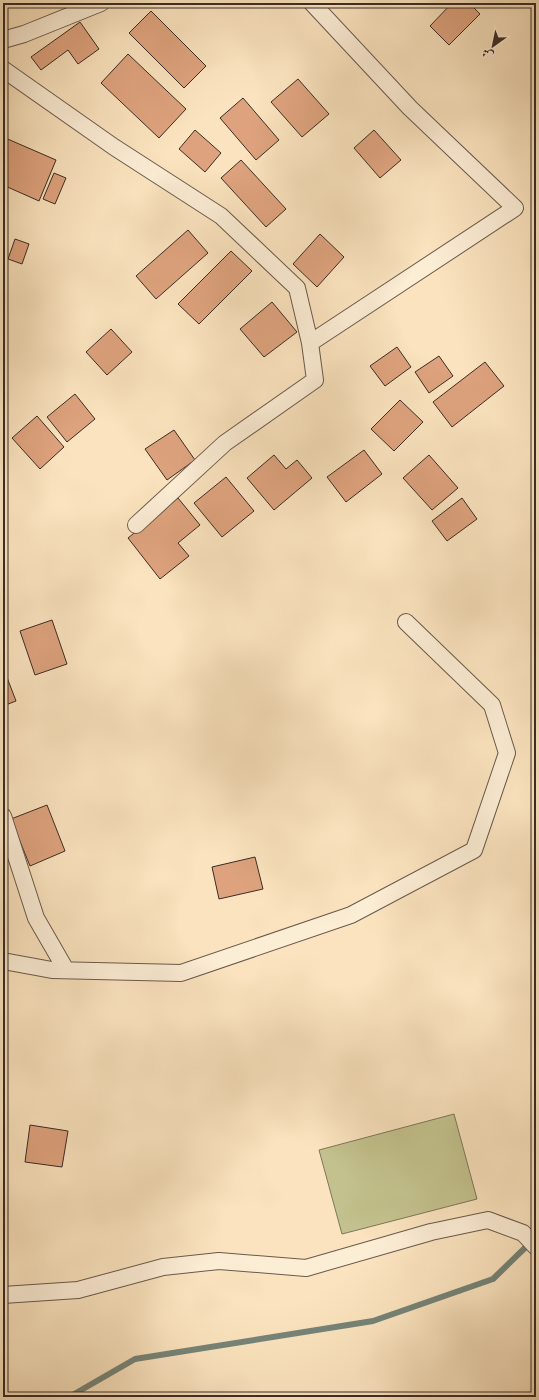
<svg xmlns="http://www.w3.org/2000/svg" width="539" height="1400" viewBox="0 0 539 1400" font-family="'IM FELL DW Pica',Amiri,serif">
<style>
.green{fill:#c3c28e;stroke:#7e775a}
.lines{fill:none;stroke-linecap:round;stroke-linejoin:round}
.stream{stroke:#768478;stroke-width:6}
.building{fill:#dea37e;stroke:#3a2c25}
.street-casing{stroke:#6a5a4b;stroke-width:18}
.street{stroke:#fcedd5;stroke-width:16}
</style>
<rect width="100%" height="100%" fill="#fae3be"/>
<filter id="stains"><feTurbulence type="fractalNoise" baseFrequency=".005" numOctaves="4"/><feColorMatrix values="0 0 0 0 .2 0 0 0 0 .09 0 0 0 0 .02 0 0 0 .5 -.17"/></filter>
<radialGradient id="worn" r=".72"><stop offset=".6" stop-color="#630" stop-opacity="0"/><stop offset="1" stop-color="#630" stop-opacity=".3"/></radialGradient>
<path class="green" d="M 454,1114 L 477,1199 L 342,1234 L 319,1150 Z"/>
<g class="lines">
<path class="stream" d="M 69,1397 L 135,1359 L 373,1321 L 493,1279 L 531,1242"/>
</g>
<path class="building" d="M 452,3 L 469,3 L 480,14 L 449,45 L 430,26 Z
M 151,11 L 206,66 L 184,88 L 129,33 Z
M 80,22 L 99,49 L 78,64 L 68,50 L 41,70 L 31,57 Z
M 128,54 L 186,109 L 159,138 L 101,83 Z
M 298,79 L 329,114 L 302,137 L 271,102 Z
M 243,98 L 279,140 L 256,160 L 220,118 Z
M 195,130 L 221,153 L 205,172 L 179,149 Z
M 374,130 L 401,160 L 380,178 L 354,148 Z
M 3,137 L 56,160 L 39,201 L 3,185 Z
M 241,160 L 286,209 L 266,227 L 221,178 Z
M 54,173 L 66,178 L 55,204 L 43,199 Z
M 188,230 L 208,253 L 156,299 L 136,276 Z
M 320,234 L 344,257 L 317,287 L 293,264 Z
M 15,239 L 29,244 L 22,264 L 8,259 Z
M 231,251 L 252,271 L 199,324 L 178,304 Z
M 272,302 L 297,332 L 264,357 L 240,329 Z
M 111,329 L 132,352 L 107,375 L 86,352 Z
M 397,347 L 411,367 L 385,386 L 370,366 Z
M 439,356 L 453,376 L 429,393 L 415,372 Z
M 485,362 L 504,386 L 452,427 L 433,402 Z
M 75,394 L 95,419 L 67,442 L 47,417 Z
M 400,400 L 423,422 L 394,451 L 371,429 Z
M 37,416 L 64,447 L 40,469 L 12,438 Z
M 174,430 L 195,460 L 167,480 L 145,449 Z
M 364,450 L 382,474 L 346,502 L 327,477 Z
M 274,455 L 286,469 L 297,460 L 312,478 L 274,510 L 247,478 Z
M 429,455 L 458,488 L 432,510 L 403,478 Z
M 226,477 L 254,511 L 222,537 L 194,503 Z
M 178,498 L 200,525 L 178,543 L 189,556 L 160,579 L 128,538 Z
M 462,498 L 477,519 L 447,541 L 432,521 Z
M 52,620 L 67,664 L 35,675 L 20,631 Z
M 3,667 L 16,701 L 3,706 Z
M 47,805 L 65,851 L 30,866 L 11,819 Z
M 255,857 L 263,889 L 219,899 L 212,867 Z
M 30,1125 L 68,1131 L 62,1167 L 25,1162 Z"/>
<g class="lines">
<g class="street-casing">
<path id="street" d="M 3,40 L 24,34 L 101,3
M 3,69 L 114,147 L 221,216 L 297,288 L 310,343 L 315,380 L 225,443 L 136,525
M 310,343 L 515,208 L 410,108 L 312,3
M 3,816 L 36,918 L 66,970
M 3,961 L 52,970 L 181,973 L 351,915 L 474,850 L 507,753 L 492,705 L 406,622
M 3,1295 L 78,1290 L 163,1267 L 219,1261 L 306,1268 L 431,1232 L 488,1220 L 523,1233 L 536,1247"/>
</g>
<use href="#street" class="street"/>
</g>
<rect width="539" height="1400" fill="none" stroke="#fae3be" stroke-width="16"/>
<rect x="4" y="4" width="531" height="1392" fill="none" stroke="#3a2c25" stroke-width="2"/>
<rect x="8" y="8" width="523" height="1384" fill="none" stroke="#3a2c25"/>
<g transform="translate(493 46) rotate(213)" stroke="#fcedd5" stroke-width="3" paint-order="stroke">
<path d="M0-3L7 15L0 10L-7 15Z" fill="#3a2c25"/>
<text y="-6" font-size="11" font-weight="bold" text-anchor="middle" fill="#3a2c25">ش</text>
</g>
<rect width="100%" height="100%" filter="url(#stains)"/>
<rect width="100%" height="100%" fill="url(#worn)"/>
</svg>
